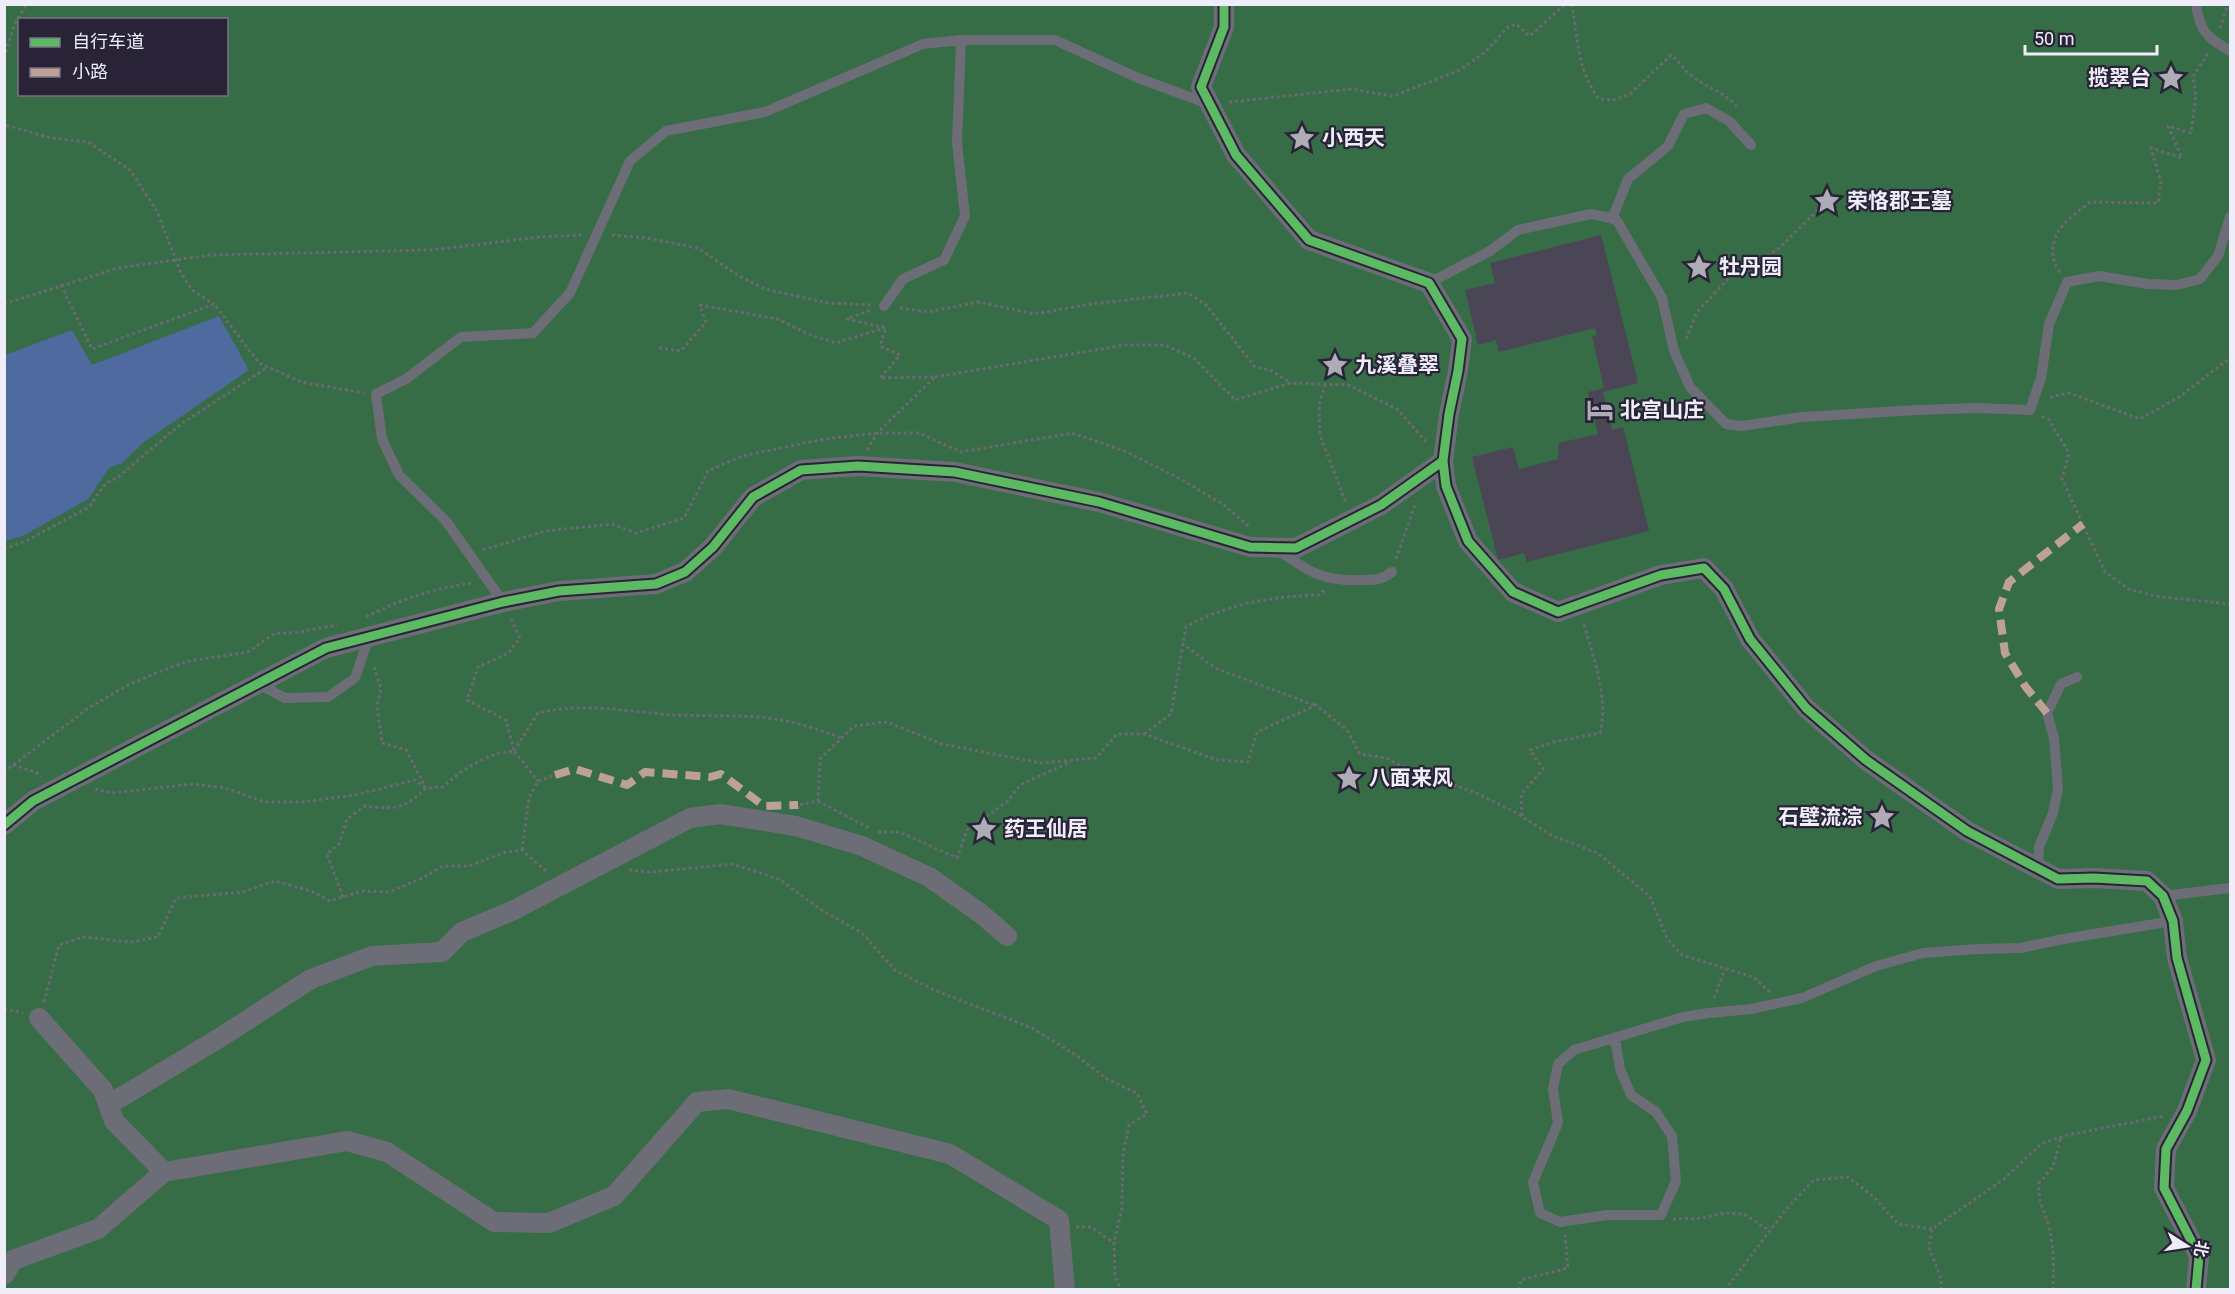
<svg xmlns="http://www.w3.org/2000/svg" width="2235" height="1294" viewBox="0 0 2235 1294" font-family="Roboto,'Noto Sans SC',sans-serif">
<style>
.forest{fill:#366c46;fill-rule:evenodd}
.water{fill:#4e6a9f}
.building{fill:#4b4655}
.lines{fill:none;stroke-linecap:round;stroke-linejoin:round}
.path{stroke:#6b6972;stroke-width:3;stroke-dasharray:3 3;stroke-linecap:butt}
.service{stroke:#6d6d77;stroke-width:10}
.minor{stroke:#6d6d77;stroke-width:20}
.quiet{stroke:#bda197;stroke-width:8;stroke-dasharray:15 8;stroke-linecap:butt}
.cycleway-casing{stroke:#292337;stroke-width:13}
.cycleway{stroke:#5cba63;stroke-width:9}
.labels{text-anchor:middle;stroke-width:4.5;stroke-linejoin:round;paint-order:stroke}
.poi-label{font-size:21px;font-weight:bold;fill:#f0edfa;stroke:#292337;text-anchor:start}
</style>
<rect width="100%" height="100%" fill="#35323c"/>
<path class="forest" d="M 5,5 L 2230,5 L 2230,1289 L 5,1289 ZM 20,20 L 226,20 L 226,94 L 20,94 Z"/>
<path class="water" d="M 219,316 L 249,370 L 144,442 L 122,463 L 109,468 L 88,499 L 23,536 L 5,541 L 5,355 L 72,330 L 92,365 Z"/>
<path class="building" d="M 1601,235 L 1638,383 L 1603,392 L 1612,430 L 1623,427 L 1649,531 L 1527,562 L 1524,553 L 1498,560 L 1472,457 L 1513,447 L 1519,469 L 1558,459 L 1559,443 L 1598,434 L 1588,392 L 1604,388 L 1592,336 L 1597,335 L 1595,328 L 1499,352 L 1496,340 L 1478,345 L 1465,290 L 1495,283 L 1490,263 Z"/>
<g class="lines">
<path class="path" d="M 1572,4 C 1577,37 1578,72 1599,99 L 1614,100 L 1630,94 L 1671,55 C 1679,61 1684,70 1692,76 C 1707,88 1726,93 1739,109
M 2220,28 L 2228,4
M 4,58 L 14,25 L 27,4
M 1229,102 L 1352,89 L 1393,96 L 1460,70 L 1485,52 L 1508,27 L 1516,24 L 1530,36 L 1565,4
M 4,120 L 6,125 L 51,138 L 88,142 L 130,170 L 157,211 L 180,271 L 192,290 L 214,304
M 612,235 L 647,238 L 698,248 L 739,276 L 765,289 L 827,303 L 873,305
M 2060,272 C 2055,266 2054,263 2053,255 C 2051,228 2072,217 2090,202 L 2158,203 L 2161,182 L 2151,148 L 2182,158 L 2168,126 L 2191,133 L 2196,95 L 2193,77 L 2208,53
M 61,285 L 92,349 L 214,304 L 259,363 L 301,382 L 364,393
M 4,304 L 118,268 L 211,255 L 431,250 L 540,237 L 581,235
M 900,308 L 928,312 L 978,302 L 1034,314 L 1092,304 L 1188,293 L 1206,305 L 1255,367 L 1272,371 L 1291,383
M 1686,339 L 1697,312 L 1731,276 L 1777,250 L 1827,201
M 659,348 L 681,351 L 706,322 L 700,305 L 778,319 L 808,334 L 836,343 L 884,328
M 935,377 L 1124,345 L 1165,345 L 1195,359 L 1235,400 L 1291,383 L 1348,385 L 1397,409 L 1427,443
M 1325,384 L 1319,406 L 1320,435 L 1346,503
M 2050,397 L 2069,393 L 2140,419 L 2179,397 L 2230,358
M 2042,416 L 2049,420 L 2069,453 L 2062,479 L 2105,572 L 2129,589 L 2155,596 L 2230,604
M 867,450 L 877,433 L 935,377 L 880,378 L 900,355 L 880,346 L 886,328 L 847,319 L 871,310
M 4,549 L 26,541 L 89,507 L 106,483 L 117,478 L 181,424 L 268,367
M 483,550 L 545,531 L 612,524 L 636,533 L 684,518 L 708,471 L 742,456 L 824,439 L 877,433 L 919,433 L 961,452 L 1072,433 L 1127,452 L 1186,482 L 1224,505 L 1250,527
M 1396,559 L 1416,502
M 366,617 C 401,599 435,588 473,583
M 511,619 L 520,638 L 508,653 L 478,667 L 467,700 L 506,720 L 514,751
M 1182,643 L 1215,668 L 1314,705
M 374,667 L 381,689 L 377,706 L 382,743 L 406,750 L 425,786
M 1144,734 L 1171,714 L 1186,627 C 1226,604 1273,596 1319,595 L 1325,590
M 514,751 L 538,713 C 580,703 619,710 661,714 C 696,717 732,714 767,718 C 793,721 818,729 842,738
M 13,765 L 36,772 L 41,777
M 4,772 L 87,709 L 126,686 L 161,671 L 189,661 L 248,652 L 275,633 L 294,633 L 337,625
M 95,789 L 111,793 L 194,784 L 225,788 L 265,802 L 301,802 L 355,795 L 415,780 L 426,788
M 818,801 L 869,828
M 798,809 L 798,805 L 818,801 L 820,759 L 854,726 L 887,722 L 942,744 L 1041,763 L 1096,758 L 1117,734 L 1144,734 L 1217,760 L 1248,762 L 1257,732 L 1316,705 L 1347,730 L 1360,754 L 1386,758 L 1400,765 L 1478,794 L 1513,811 L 1551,835 L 1597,853 L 1650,896 L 1667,939 L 1682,955 L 1753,977 L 1770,992
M 1522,816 L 1521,795 L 1543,769 L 1530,750 L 1553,742 L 1600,733 C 1609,698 1593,656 1583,621
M 878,832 L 900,832 L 957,858 L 967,830 L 1008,801 L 1020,785 L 1070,762
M 522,850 L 529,798 L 538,781 L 555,775
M 629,870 L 651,872 L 732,864 L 779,879 L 820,909 L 862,933 L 895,970 L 934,990 L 1032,1028 L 1076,1055 L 1107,1079 L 1137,1093 L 1147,1114 L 1129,1125 L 1123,1155 L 1122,1208 L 1114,1243
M 343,897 L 327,854 L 339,844 L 347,819 L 365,806 C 396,809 403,810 426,788 L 443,787 C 462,769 487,753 514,751 L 538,781
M 1714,998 L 1725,969
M 44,1002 L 59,945 L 84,937 L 131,942 L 158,937 L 176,898 L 243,892 L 275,881 L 311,891 L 330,901 L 363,891 L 389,892 L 422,878 L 443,866 L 469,866 L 506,852 L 522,850 L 548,873
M 4,1009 L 23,1013
M 1673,1219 L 1702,1218 L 1725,1213 L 1744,1214 L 1770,1231
M 1076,1227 L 1091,1227 L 1114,1243 L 1115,1276 L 1121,1290
M 1518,1290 L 1521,1280 L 1568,1268 L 1565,1235
M 1725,1290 L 1787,1208 L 1814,1180 L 1848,1177 L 1875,1198 L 1898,1224 L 1932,1229
M 1941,1290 L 1941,1278 L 1929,1248 L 1932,1229 L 2004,1179 L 2042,1143 L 2068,1135 L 2164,1116
M 2053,1290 C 2054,1268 2054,1244 2048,1224 C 2043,1208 2038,1200 2039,1183 L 2053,1167 L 2061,1137"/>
<path class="service" d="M 2196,4 C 2200,33 2207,37 2230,51
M 1612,219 L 1628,179 L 1668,146 L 1684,114 L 1706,108 L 1729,121 L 1751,145
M 1429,283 L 1490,251 L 1518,230 L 1591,214 L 1616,219 L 1662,298 L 1674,351 L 1690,387 L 1726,424 L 1742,426 L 1802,417 L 1917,410 L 1976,408 L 2030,410 L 2041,378 L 2049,324 L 2067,282 L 2099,276 L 2148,284 L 2177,285 L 2200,279 L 2218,256 L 2230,217
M 884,306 L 903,279 L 944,260 L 965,216 L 957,143 L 961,40
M 1278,550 C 1308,571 1322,582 1361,580 C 1374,580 1382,580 1392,572
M 503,602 L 446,521 L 399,475 L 382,439 L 376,394 L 406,379 L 461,337 L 533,333 L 570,293 L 630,161 L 666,131 L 765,112 L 923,44 L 961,40 L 1055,40 L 1138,78 L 1209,104
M 257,683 L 285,698 L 328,697 L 355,678 L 369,637
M 2038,868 L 2039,847 L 2053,813 L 2058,789 L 2054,738 L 2047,713 L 2061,684 L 2077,677
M 2163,896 L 2230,888
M 1615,1038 L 1620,1069 L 1631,1095 L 1656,1112 L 1672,1136 L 1676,1181 L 1661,1215 L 1607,1215 L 1560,1222 L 1540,1213 L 1533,1182 L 1558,1123 L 1553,1089 L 1558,1064 L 1574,1050 L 1683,1017 L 1709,1013 L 1751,1009 L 1802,998 L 1876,966 L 1923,953 L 1978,949 L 2021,948 L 2058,940 L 2173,921"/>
<path class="minor" d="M 1224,4 L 1224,27 L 1201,87 L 1236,155 L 1309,240 L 1429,283 L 1462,339 L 1458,371 L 1449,414 L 1443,461 L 1446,486 L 1468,541 L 1513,592 L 1558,612 L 1661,575 L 1704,568 L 1724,589 L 1750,639 L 1806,708 L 1866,760 L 1967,831 L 2058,879 L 2094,878 L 2147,881 L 2163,896 L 2173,921 L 2177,958 L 2206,1060 L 2187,1111 L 2166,1149 L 2164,1188 L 2199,1256 L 2196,1290
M 4,825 L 33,801 L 326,648 L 503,602 L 559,591 L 656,584 L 685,572 L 713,547 L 753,497 L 801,470 L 858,466 L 955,472 L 1099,502 L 1250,547 L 1296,548 L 1381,505 L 1443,461
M 39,1018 L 103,1090 L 114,1121 L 164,1172
M 108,1105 L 221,1037 L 311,979 L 372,956 L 442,952 L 462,932 L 514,910 L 690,818 L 720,814 L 796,826 L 862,846 L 929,877 L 980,913 L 1007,936
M 4,1275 L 13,1260 L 98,1229 L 164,1172 L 347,1141 L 387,1152 L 494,1222 L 549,1223 L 614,1196 L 697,1102 L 728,1099 L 950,1154 L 1059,1220 L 1065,1290"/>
<path class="quiet" d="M 2047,713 L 2025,686 L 2005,653 L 1999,609 L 2009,582 L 2083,524
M 555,775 L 575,769 L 627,785 L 645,772 L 710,777 L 721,774 L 764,806 L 798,805"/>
<g class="cycleway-casing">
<path id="cycleway" d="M 1224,4 L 1224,27 L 1201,87 L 1236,155 L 1309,240 L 1429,283 L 1462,339 L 1458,371 L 1449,414 L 1443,461 L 1446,486 L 1468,541 L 1513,592 L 1558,612 L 1661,575 L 1704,568 L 1724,589 L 1750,639 L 1806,708 L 1866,760 L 1967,831 L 2058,879 L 2094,878 L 2147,881 L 2163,896 L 2173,921 L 2177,958 L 2206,1060 L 2187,1111 L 2166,1149 L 2164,1188 L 2199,1256 L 2196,1290
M 4,825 L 33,801 L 326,648 L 503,602 L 559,591 L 656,584 L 685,572 L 713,547 L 753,497 L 801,470 L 858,466 L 955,472 L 1099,502 L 1250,547 L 1296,548 L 1381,505 L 1443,461"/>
</g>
<use href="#cycleway" class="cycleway"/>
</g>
<defs>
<g id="sight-bare" transform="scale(2.07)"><path d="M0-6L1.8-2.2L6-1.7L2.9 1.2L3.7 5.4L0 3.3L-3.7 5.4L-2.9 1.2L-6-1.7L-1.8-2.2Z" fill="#afacb8" stroke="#292337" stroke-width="2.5" paint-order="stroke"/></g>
<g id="hotel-bare" transform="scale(2.07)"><path d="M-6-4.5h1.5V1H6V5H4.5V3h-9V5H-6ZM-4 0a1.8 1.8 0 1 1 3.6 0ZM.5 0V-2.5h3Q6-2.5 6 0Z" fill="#afacb8" stroke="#292337" stroke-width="2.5" paint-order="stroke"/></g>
</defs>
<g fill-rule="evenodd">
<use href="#sight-bare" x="2171" y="78"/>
<use href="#sight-bare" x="1302" y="138"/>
<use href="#sight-bare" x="1827" y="201"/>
<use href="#sight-bare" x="1699" y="267"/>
<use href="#sight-bare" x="1335" y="365"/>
<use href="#hotel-bare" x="1600" y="410"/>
<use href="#sight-bare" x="1349" y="778"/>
<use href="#sight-bare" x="1882" y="817"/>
<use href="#sight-bare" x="984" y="829"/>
</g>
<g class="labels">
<g class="poi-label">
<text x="2151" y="85" text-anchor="end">揽翠台</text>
<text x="1322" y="145">小西天</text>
<text x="1847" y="208">荣恪郡王墓</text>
<text x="1719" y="274">牡丹园</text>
<text x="1355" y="372">九溪叠翠</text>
<text x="1620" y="417">北宫山庄</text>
<text x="1369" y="785">八面来风</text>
<text x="1862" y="824" text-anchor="end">石壁流淙</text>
<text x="1004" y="836">药王仙居</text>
</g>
</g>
<rect width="2235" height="1294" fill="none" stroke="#f0edfa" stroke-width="12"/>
<rect x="18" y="18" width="210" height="78" fill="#292337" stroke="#797485" stroke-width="1.5"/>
<rect x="30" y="38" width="30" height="9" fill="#5cba63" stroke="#797485" stroke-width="1.5"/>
<text x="72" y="48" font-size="18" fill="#f0edfa">自行车道</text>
<rect x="30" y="68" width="30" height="9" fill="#bda197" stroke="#797485" stroke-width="1.5"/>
<text x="72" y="78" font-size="18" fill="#f0edfa">小路</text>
<g transform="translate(2187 1246) rotate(102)" stroke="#292337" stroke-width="4.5" paint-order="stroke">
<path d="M0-4.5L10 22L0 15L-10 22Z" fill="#f0edfa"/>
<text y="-9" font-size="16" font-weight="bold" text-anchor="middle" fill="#f0edfa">北</text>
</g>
<path d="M2025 45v9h132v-9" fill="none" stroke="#f0edfa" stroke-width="3"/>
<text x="2034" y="45" font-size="18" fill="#f0edfa" stroke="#292337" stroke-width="4.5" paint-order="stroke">50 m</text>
</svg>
